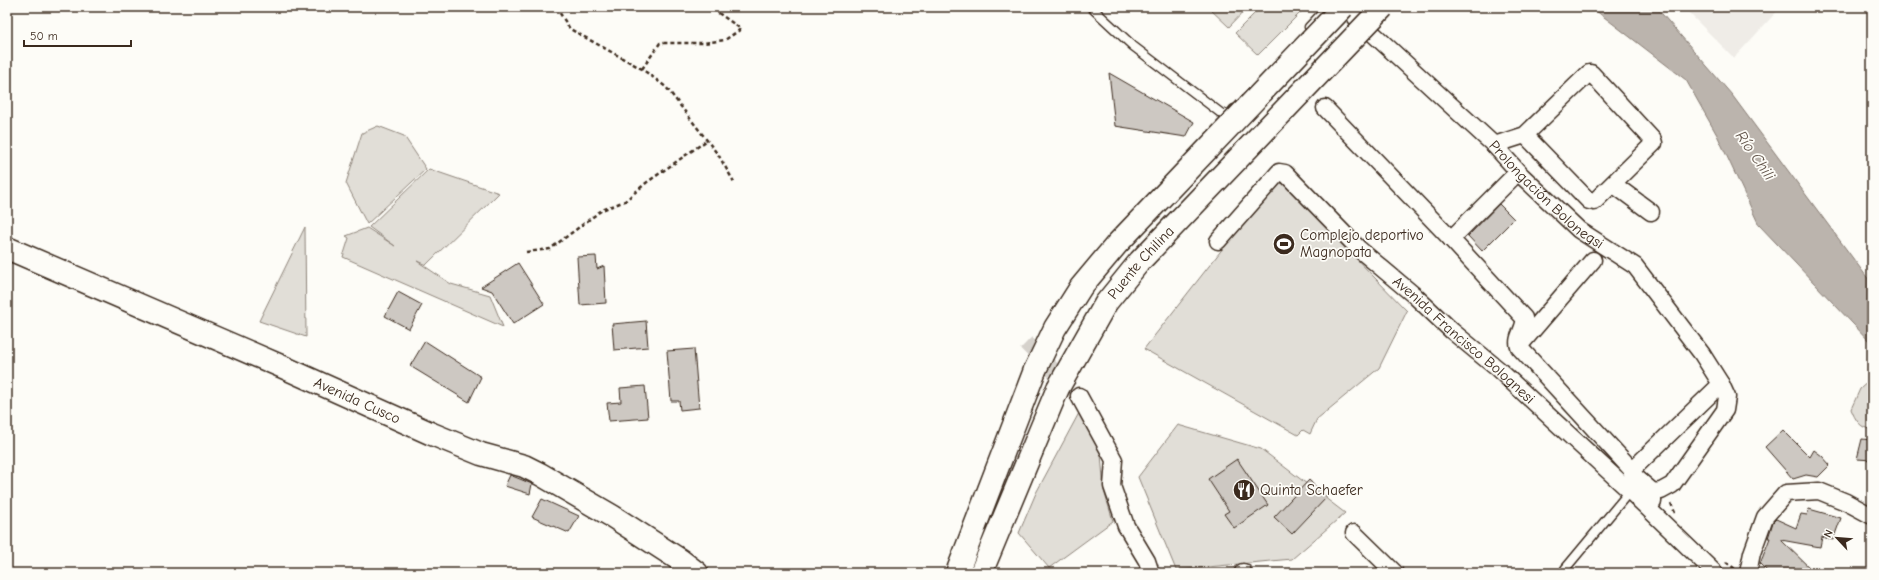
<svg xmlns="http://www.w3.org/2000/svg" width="1879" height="580" viewBox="0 0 1879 580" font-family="'Comic Neue',sans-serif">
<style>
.built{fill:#efece7}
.green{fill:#e1ded7;stroke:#8e847a}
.water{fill:#bbb4ad;stroke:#887d74}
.building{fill:#cdc8c2;stroke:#3b2a1e}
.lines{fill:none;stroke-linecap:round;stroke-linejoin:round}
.street-tunnel{stroke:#d6d2cc;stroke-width:16;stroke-dasharray:16 8;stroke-linecap:butt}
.lane-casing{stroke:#3b2a1e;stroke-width:11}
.street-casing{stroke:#3b2a1e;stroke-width:19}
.secondary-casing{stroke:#3b2a1e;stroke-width:25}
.path{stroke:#3b2a1e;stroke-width:2.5;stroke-dasharray:4 3;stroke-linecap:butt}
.lane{stroke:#fdfcf7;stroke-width:8}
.street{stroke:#fdfcf7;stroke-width:16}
.secondary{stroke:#fdfcf7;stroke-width:22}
.secondary-bridge-casing{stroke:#3b2a1e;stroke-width:25;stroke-linecap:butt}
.secondary-bridge{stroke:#fdfcf7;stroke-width:22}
.labels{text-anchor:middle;stroke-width:3.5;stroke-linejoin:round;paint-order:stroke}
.street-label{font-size:15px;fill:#3b2a1e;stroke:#fdfcf7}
.poi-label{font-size:15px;fill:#3b2a1e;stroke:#fdfcf7;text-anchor:start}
.water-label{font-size:16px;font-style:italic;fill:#615349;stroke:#fdfcf7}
</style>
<rect width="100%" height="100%" fill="#fdfcf7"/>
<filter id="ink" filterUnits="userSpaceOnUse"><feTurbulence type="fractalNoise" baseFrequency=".025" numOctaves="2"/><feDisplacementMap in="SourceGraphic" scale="8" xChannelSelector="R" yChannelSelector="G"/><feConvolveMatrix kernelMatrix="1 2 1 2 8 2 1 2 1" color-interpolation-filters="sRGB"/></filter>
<g filter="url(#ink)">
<path class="built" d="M 1683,7 L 1781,7 L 1734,58 Z"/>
<path class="green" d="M 1212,7 L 1248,7 L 1229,27 L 1210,9 Z
M 1261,7 L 1300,7 L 1303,10 L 1258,55 L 1235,33 Z
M 378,126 L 404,136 L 426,169 L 367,224 L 346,183 L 362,133 Z
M 429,169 L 499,193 L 426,265 L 417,261 L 451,284 L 490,295 L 503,327 L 343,257 L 349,238 L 346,236 L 367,228 L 395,246 L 369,227 Z
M 1278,178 L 1407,311 L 1379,368 L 1317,419 L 1310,434 L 1303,430 L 1298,435 L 1144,349 Z
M 305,227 L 306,337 L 259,321 Z
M 1872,378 L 1872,429 C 1860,429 1855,419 1851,409 L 1860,389 Z
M 1079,413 L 1101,454 L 1104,491 L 1113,521 L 1049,568 L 1019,533 L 1036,493 Z
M 1178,425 L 1261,449 L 1345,513 L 1292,559 L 1176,570 L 1138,477 Z"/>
<path class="water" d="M 1591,7 L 1656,7 L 1732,95 L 1872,284 L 1872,344 L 1759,225 L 1717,135 L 1686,80 Z"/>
<path class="building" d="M 1109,73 L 1194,122 L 1186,137 L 1115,126 Z
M 1499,204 L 1514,219 L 1482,251 L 1468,236 Z
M 596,256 L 597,269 L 604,266 L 606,303 L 580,305 L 577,257 Z
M 518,263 L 544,304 L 513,324 L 492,291 L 481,287 Z
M 398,292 L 422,305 L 409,329 L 385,316 Z
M 646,321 L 648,347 L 614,350 L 612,324 Z
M 425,341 L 481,377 L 469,402 L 410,366 Z
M 694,349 L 699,408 L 680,410 L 679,401 L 671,401 L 667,351 Z
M 645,386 L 648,418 L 609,421 L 607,403 L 621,402 L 620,388 Z
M 1783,430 L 1810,457 L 1814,450 L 1822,456 L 1830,465 L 1818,477 L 1806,475 L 1793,479 L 1765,447 Z
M 1862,439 L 1872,440 L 1872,460 L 1857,459 Z
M 1237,459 L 1268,505 L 1234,528 L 1224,514 L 1229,511 L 1208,479 Z
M 510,475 L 532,484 L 530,494 L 505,486 Z
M 1309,480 L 1327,497 L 1292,534 L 1274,517 Z
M 542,499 L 579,516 L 569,533 L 532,517 Z
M 1809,509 L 1841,518 L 1833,540 L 1822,537 L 1820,547 L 1781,540 L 1815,573 L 1769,573 L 1760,564 L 1770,538 L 1768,538 L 1773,522 L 1776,519 L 1796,528 L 1801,514 L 1807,515 Z"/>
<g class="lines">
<path class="street-tunnel" d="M 1026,343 L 1079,396"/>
<g class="lane-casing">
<path id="lane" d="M 1091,7 L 1133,46 L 1222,114 L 1230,114 L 1234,109
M 1309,27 L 1328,7
M 1565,569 L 1630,491"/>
</g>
<g class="street-casing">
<g id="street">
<path id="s1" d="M 1356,18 L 1494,145 L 1522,176 L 1579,230 L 1635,266 L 1702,354 L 1721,384 L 1727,397 L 1725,410 L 1672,485 L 1661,491 L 1653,492"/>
<path d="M 1325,108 L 1451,239 L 1524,318 C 1526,328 1515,337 1519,347 L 1632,470"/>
<path d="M 1494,145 L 1525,135 L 1589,73 L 1591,73 L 1653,140 L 1654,143 L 1594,202 L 1589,201 L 1525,135"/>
<path d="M 1613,184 L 1651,212"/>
<path d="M 1451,239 L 1512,178"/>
<path id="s2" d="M 1218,241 L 1279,172 L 1285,173 L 1359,249 L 1415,296 L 1452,331 L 1498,369 L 1630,491 L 1715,573"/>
<path d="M 1520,345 L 1593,260"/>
<path d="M 1079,396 L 1114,460 L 1112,486 L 1126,526 L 1147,561 L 1151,573"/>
<path d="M 1653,502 L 1653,492 L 1632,474 L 1632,470 L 1721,384"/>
<path d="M 1354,533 L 1395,573"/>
<path d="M 1243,572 L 1243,573"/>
<path d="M 1748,573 L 1752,553 L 1765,517 L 1786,493 L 1819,491 L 1846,502 L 1872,516"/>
</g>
</g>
<g class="secondary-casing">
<g id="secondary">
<path id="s3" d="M 7,248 L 283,367 L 432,434 L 481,454 L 524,466 L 540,474 L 612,516 L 680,560 L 697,573"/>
<path d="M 957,573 L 1035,370"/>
<path d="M 981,573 L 1058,388"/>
</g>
</g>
<path class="path" d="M 556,7 L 570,29 L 642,69 L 666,87 L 719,156 L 734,182
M 642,69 L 660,43 L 703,43 L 725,40 L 741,29 L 710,7
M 526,252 L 550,249 L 602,210 L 625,201 L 646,183 L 706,141
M 1671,503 L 1675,513
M 1726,562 L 1735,569"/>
<use href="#lane" class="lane"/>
<use href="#street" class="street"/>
<use href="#secondary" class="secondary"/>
<g class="secondary-bridge-casing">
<g id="secondary-bridge">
<path d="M 1035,370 L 1055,328 L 1081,287 L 1117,244 L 1343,7"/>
<path id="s4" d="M 1058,388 L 1106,303 L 1140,261 L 1383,7"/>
</g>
</g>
<use href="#secondary-bridge" class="secondary-bridge"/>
</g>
</g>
<defs>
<g id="stadium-disc" transform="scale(1.15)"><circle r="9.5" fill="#3b2a1e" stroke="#fdfcf7"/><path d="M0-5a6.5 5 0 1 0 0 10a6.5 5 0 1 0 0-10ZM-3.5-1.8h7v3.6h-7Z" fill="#fff"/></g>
<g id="restaurant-disc" transform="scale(1.15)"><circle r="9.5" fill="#3b2a1e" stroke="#fdfcf7"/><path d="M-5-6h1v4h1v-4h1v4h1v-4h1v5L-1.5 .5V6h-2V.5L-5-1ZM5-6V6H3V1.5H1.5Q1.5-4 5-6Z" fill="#fff"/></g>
</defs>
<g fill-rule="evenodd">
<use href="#stadium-disc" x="1284" y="244"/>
<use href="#restaurant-disc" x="1244" y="490"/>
</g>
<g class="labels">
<g class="street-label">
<text dy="5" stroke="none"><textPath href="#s1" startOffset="260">Prolongación Bolonegsi</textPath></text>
<text dy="5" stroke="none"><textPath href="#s4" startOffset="151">Puente Chilina</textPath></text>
<text dy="5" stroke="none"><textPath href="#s2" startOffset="343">Avenida Francisco Bolognesi</textPath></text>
<text dy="5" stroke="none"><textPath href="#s3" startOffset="382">Avenida Cusco</textPath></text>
</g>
<g class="poi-label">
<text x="1300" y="240">Complejo deportivo<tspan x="1300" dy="17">Magnopata</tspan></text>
<text x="1260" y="495">Quinta Schaefer</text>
</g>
<g class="water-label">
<text transform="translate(1756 155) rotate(55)" y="6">Río Chili</text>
</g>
</g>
<rect width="1879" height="580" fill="none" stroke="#fdfcf7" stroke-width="24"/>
<rect x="12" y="12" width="1855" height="556" fill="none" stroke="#3b2a1e" stroke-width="1.5" filter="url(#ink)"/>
<g transform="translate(1837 538) rotate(296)" stroke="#fdfcf7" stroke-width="3" paint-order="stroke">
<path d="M0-3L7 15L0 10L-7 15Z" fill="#3b2a1e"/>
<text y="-6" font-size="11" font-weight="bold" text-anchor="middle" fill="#3b2a1e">N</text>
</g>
<path d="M24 40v6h107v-6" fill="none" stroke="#3b2a1e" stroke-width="2"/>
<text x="30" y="40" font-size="12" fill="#3b2a1e" stroke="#fdfcf7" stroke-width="3" paint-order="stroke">50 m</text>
</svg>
